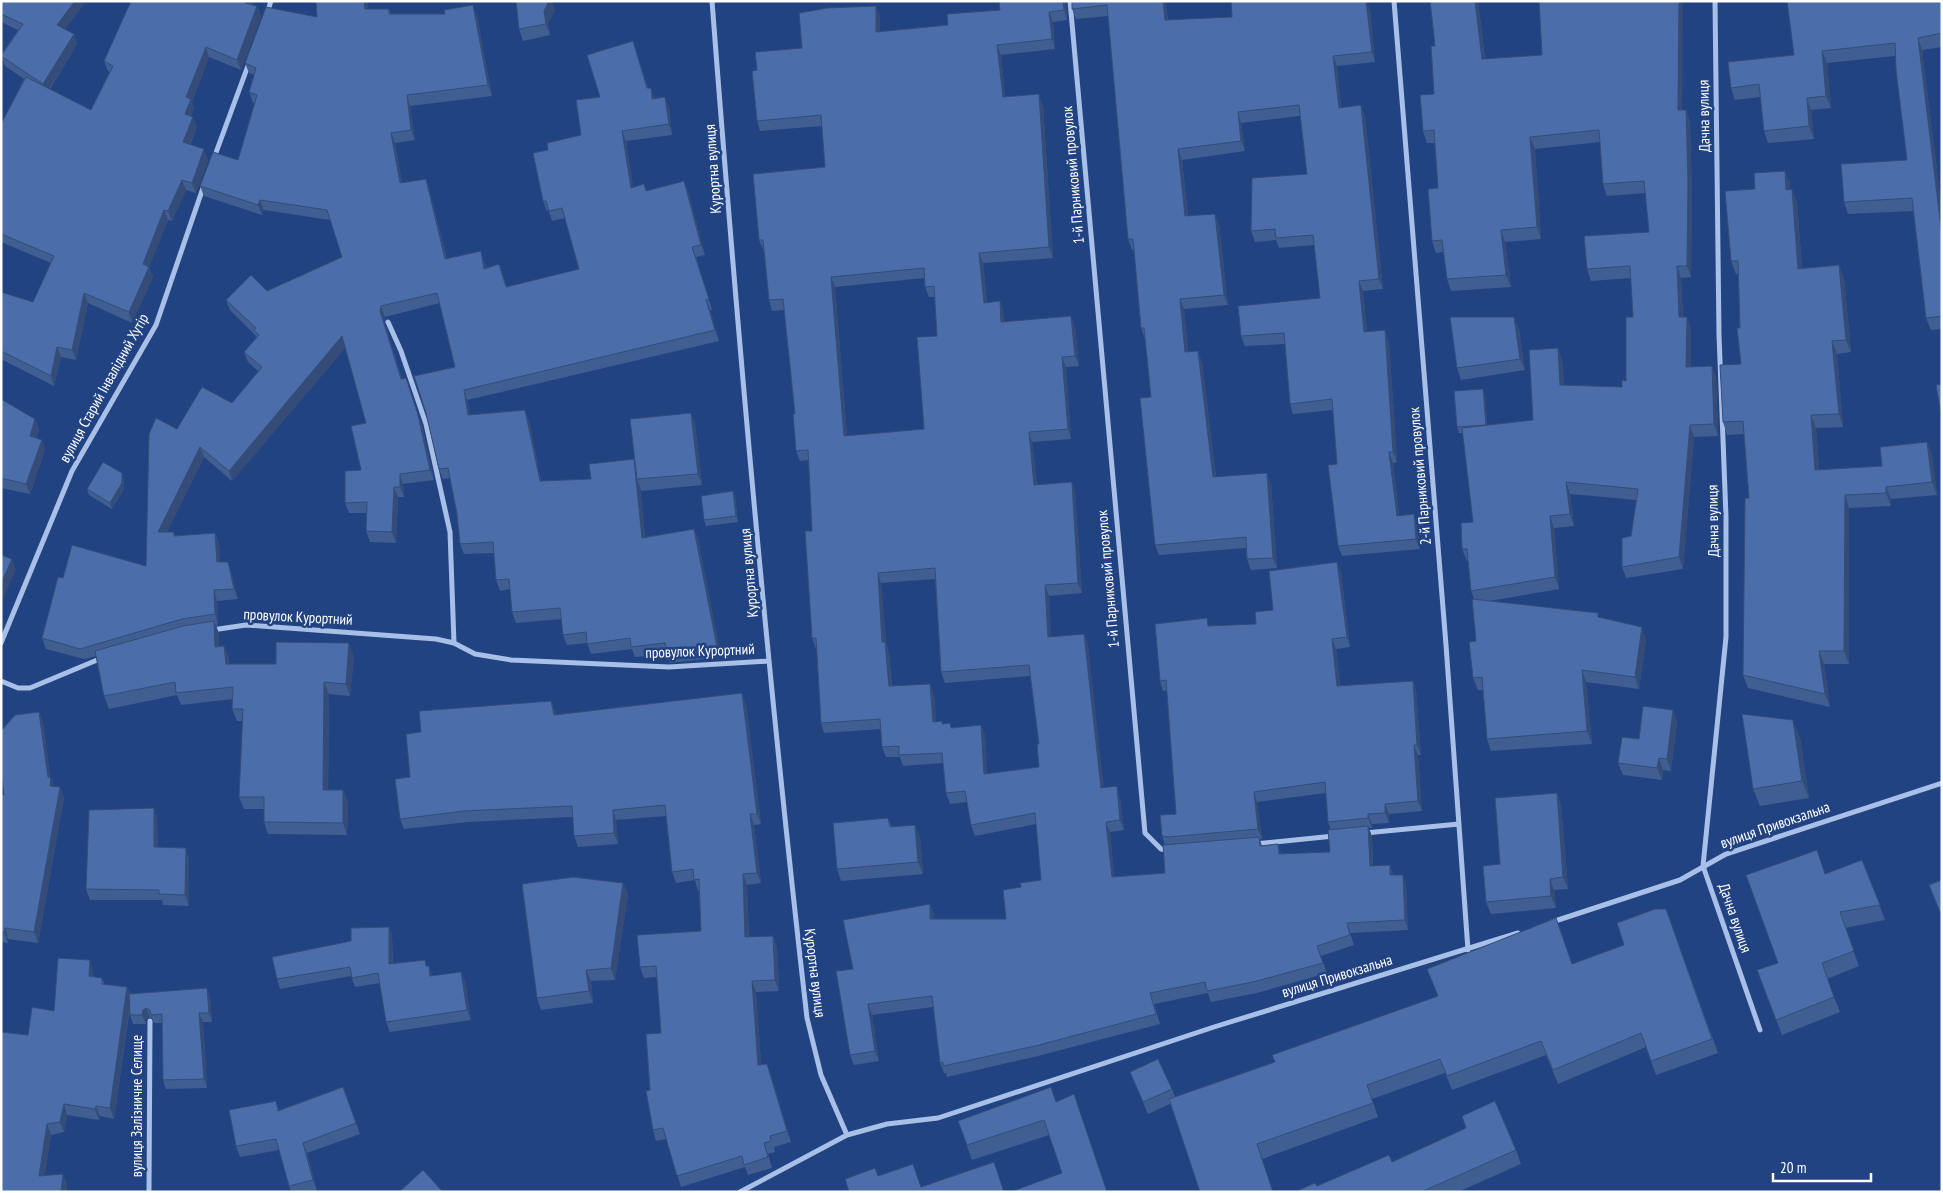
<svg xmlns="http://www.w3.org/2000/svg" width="1943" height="1193" viewBox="0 0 1943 1193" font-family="'PT Sans Narrow',sans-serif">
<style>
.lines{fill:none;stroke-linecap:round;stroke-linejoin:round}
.minor{stroke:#a8bfe8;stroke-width:5}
.wall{fill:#405e92;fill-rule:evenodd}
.shaded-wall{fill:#344c77}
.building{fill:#4b6daa;stroke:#344c77;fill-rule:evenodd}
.labels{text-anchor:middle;stroke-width:5;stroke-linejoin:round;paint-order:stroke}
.street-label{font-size:15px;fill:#fff;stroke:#224381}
</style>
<rect width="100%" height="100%" fill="#224381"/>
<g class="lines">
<path class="minor" d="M 712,1 C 738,341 768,680 807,1018 L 821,1075 L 847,1135
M 1070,1 L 1145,833 L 1161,849 L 1170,851
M 1394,1 L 1446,645 L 1468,950
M 1715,1 L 1719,335 L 1726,517 L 1726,637 L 1703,866 L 1760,1030
M 267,13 L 271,1
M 214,158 L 249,63
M 388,322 L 401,351 L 426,424 L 450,532 L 454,643
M 212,630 L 246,625 L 436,639 L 454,643 L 475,654 L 511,660 L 669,667 L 769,661
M 1,643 L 72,471 L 156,325 L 204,185
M 1,681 L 18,688 L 30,688 L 102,658
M 1365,833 L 1459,824
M 1255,844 L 1334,836
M 1552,922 L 1680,880 L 1726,854 L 1942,783
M 149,1192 L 150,1021
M 740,1192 L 847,1135 L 887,1124 L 938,1118 L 1214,1027 L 1518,933"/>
</g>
<path class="wall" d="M 1,1 L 86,1 L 65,29 L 74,34 L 77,44 L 50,89 L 91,110 L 110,72 L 108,71 L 104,61 L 252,5 L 257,6 L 261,16 L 241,70 L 209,57 L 192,102 L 194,109 L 191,116 L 197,127 L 190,145 L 208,160 L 196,193 L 186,190 L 172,221 L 168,220 L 149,267 L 153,277 L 132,323 L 88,303 L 76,360 L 61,357 L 54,386 L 1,359 L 1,292 L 33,302 L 51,263 L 1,242 L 1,124 L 24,79 L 5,66 L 1,55 L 18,30 L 1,22 Z
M 316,1 L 368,1 L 368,9 L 389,9 L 391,14 L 477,16 L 492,96 L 410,106 L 415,140 L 395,143 L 402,183 L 426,179 L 429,189 L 447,259 L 484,261 L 486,268 L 499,264 L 507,287 L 579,269 L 565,218 L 552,221 L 549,211 L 547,211 L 543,201 L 548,150 L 581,135 L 600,97 L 633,41 L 648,88 L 655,98 L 665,97 L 669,107 L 672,135 L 626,141 L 633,187 L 644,184 L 647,191 L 684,181 L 688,191 L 705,255 L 696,257 L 712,310 L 710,310 L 719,341 L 467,400 L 470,415 L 529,420 L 541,481 L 591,479 L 634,459 L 691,413 L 695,424 L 702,485 L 641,491 L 640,487 L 645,537 L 694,529 L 698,539 L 721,657 L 670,663 L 667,654 L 635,657 L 632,649 L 591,654 L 587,643 L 567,645 L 563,635 L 562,619 L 516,623 L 512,612 L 510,589 L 500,591 L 496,580 L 494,553 L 464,554 L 460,544 L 457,514 L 450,478 L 443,479 L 439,469 L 455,367 L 440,303 L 385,317 L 384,321 L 402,379 L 422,425 L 434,480 L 403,484 L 404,497 L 398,497 L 396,543 L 370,542 L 366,531 L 367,513 L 349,513 L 345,503 L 361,470 L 366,423 L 346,347 L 232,481 L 204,457 L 167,532 L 174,532 L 175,536 L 215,533 L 219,544 L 220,562 L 228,562 L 231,572 L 238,599 L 217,601 L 218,625 L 216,625 L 219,634 L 219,646 L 224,646 L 229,658 L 229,664 L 276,664 L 354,656 L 350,696 L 329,694 L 328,790 L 343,790 L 348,802 L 347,835 L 268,834 L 264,822 L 264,809 L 244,809 L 239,797 L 243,721 L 237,721 L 232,709 L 233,699 L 181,705 L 177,695 L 109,709 L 104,696 L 96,656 L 84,659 L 46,649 L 42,638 L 63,578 L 146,566 L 177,429 L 232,403 L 258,371 L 248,362 L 244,352 L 256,338 L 255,335 L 230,310 L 226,300 L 267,291 L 342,257 L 330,220 L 264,210 L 262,215 L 204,196 L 200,186 L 238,160 L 255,103 L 253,103 L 249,92 L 254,75 L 249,73 L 245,63 L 317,17 Z
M 1066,1 L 1067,20 L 1053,22 L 1055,49 L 1001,55 L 1005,97 L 1043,105 L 1053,258 L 983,263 L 987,303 L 1004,312 L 1004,322 L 1075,327 L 1079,366 L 1066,367 L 1071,439 L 1032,442 L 1037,485 L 1072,482 L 1075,492 L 1082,593 L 1049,596 L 1051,637 L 1084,634 L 1088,645 L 1103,788 L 1120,797 L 1124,830 L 1110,832 L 1114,877 L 1165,873 L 1165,845 L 1162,836 L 1176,814 L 1167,691 L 1163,691 L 1160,681 L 1210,626 L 1256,624 L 1273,610 L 1341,572 L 1350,647 L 1336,649 L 1340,686 L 1413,681 L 1416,691 L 1421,755 L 1418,755 L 1422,811 L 1389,814 L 1389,823 L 1372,824 L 1372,828 L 1369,828 L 1372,837 L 1373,866 L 1390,865 L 1393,875 L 1406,885 L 1408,930 L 1350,933 L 1354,945 L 1321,956 L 1327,973 L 1257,993 L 1211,1002 L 1208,993 L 1154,1004 L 1160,1024 L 1038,1056 L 947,1077 L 946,1073 L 944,1073 L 940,1063 L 933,1007 L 872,1015 L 879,1061 L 854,1065 L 850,1055 L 853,969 L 930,904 L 934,914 L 934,919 L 1006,919 L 1021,887 L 1041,880 L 1036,824 L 975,836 L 971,825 L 967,802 L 950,804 L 946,793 L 943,763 L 903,766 L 900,757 L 886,757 L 882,747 L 881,729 L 824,733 L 821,723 L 817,649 L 816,649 L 812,638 L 812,531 L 809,460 L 800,461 L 796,451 L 795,414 L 784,310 L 772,311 L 769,300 L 764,251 L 759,240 L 825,167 L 822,126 L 760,131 L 757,121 L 757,70 L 802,48 L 880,16 L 880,32 L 948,25 L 1000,10 ZM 924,278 L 925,287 L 929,297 L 935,297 L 937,336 L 924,429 L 847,436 L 835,287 ZM 935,579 L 941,672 L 945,683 L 1030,676 L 1039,744 L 1039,767 L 987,774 L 985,736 L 981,725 L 952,728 L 936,722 L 934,694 L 892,686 L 889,652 L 886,643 L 881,583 ZM 1326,793 L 1328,822 L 1331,830 L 1330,852 L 1281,854 L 1278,844 L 1262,846 L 1260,839 L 1262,839 L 1257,802 Z
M 1072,1 L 1165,1 L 1168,20 L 1232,17 L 1370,9 L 1375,62 L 1337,66 L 1341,108 L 1361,105 L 1365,116 L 1383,289 L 1363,291 L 1367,332 L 1389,341 L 1397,462 L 1393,463 L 1399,515 L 1417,524 L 1420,549 L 1342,556 L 1338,546 L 1337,464 L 1333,410 L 1293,414 L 1290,404 L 1285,344 L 1245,346 L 1241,336 L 1320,298 L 1314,245 L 1279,248 L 1276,240 L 1255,242 L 1251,231 L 1307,174 L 1300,116 L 1241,123 L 1245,151 L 1182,160 L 1188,216 L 1219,224 L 1228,305 L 1184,309 L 1188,352 L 1202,362 L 1216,477 L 1271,484 L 1277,568 L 1251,570 L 1247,559 L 1246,548 L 1159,555 L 1155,545 L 1151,397 L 1145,339 L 1141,328 L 1134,249 L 1132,250 L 1128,239 L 1108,16 L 1076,19 L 1072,9 Z
M 1478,1 L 1485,59 L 1682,110 L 1686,110 L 1690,122 L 1692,194 L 1691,277 L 1681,278 L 1683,317 L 1691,328 L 1691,367 L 1712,366 L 1716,378 L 1718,436 L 1694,437 L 1683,569 L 1626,578 L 1622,567 L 1631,536 L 1637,500 L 1570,494 L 1574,526 L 1554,528 L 1559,589 L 1489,601 L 1600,618 L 1646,640 L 1639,689 L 1586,682 L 1592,744 L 1491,751 L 1487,739 L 1483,690 L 1478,690 L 1473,678 L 1476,641 L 1474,599 L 1471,591 L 1468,561 L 1467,561 L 1462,549 L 1473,522 L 1463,433 L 1459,433 L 1457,427 L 1485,395 L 1487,425 L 1533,420 L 1558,348 L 1562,360 L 1564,385 L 1622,387 L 1626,381 L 1633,317 L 1631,278 L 1591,281 L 1587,269 L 1649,232 L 1646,193 L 1607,196 L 1603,184 L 1600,142 L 1535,149 L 1541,239 L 1505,242 L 1511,287 L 1451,291 L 1447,279 L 1443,252 L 1436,253 L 1432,241 L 1438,188 L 1435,143 L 1427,143 L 1423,131 L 1434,94 L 1435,46 Z
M 1942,1 L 1942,47 L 1922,50 L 1942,211 L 1942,329 L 1931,330 L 1926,318 L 1913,211 L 1848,214 L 1844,202 L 1907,160 L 1895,56 L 1827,63 L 1831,108 L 1811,110 L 1814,139 L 1768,143 L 1764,131 L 1760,97 L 1735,100 L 1731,88 Z
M 555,10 L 548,23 L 550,35 L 523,41 L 519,29 Z
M 1785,171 L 1790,184 L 1790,190 L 1797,202 L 1802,268 L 1839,265 L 1844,278 L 1851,352 L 1837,354 L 1843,427 L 1816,428 L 1819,470 L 1882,466 L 1927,442 L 1932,455 L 1937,495 L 1891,499 L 1891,506 L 1849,508 L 1849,664 L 1824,664 L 1830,707 L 1748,688 L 1743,675 L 1749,498 L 1744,434 L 1727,435 L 1723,422 L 1741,364 L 1738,274 L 1736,274 L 1731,261 L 1755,189 Z
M 1519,329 L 1525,370 L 1461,380 L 1457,368 Z
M 1,399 L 39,429 L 36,438 L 42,440 L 45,450 L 30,494 L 1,488 Z
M 124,479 L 124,489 L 112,509 L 89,495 L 87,489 Z
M 733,491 L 735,497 L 738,522 L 706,526 L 704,520 Z
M 551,701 L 556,715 L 746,704 L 761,824 L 754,825 L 761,883 L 747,885 L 749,937 L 773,936 L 777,947 L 779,991 L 756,992 L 761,1064 L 771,1075 L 791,1142 L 774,1147 L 775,1152 L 768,1154 L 772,1168 L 748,1175 L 745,1167 L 681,1187 L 666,1139 L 656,1141 L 653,1130 L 650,1090 L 661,1033 L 657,977 L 644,978 L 640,967 L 701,931 L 699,891 L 698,891 L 695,880 L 676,883 L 672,872 L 666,816 L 616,820 L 618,844 L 578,847 L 574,836 L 573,817 L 468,822 L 404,829 L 400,819 L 421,732 Z
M 1673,710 L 1677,722 L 1671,771 L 1663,770 L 1662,780 L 1623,775 L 1618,763 L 1639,739 Z
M 39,712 L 43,722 L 50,778 L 51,778 L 54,786 L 60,787 L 64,798 L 38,943 L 8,939 L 8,943 L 1,942 L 1,794 L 4,795 Z
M 1800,738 L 1809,798 L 1760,806 L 1753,789 Z
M 1557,793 L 1561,805 L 1568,889 L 1554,890 L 1556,908 L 1491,914 L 1486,902 L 1500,864 Z
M 157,818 L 158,847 L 189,858 L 189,906 L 163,905 L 162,900 L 90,900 L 86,889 Z
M 888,818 L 892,827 L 920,837 L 923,874 L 841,881 L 837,869 Z
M 1862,860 L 1885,920 L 1845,928 L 1859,966 L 1827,979 L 1840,1012 L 1782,1035 L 1763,986 L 1778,963 L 1825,874 Z
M 623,883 L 628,894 L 615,980 L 591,981 L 593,1003 L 541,1010 L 537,998 Z
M 1666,909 L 1718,1053 L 1656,1075 L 1646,1047 L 1558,1084 L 1546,1055 L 1452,1090 L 1445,1073 L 1372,1099 L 1378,1117 L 1262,1159 L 1170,1104 L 1148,1114 L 1130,1072 L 1172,1089 L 1175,1097 L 1275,1062 L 1438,996 L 1427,969 L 1572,964 L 1624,945 Z
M 389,927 L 392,937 L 393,964 L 427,966 L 432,976 L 461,972 L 465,981 L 471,1020 L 390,1032 L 386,1022 L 380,983 L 355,987 L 351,976 L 280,989 L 277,979 L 351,941 Z
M 93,971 L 93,977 L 102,978 L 105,985 L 127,987 L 130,994 L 210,997 L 212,1022 L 203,1022 L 207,1088 L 166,1089 L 163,1080 L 162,1023 L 154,1023 L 152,1018 L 150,1017 L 146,1019 L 146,1024 L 133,1024 L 130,1015 L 130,1008 L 114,1119 L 100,1116 L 99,1120 L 67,1115 L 64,1132 L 51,1135 L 44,1176 L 63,1174 L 67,1185 L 1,1192 L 28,1035 Z
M 343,1087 L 360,1134 L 307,1153 L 317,1191 L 313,1192 L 291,1192 L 279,1150 L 240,1157 L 236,1146 L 276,1101 L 279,1110 Z
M 1051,1087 L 1062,1173 L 1049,1135 L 972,1160 L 958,1121 Z
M 1516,1150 L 1521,1164 L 1458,1192 L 1294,1192 L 1317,1186 L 1392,1162 Z"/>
<path class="shaded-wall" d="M 75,1 L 86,1 L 61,35 L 57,25 Z
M 246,1 L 254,1 L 249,13 L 245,3 Z
M 364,1 L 368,1 L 368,19 L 365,9 Z
M 549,1 L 552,1 L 555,10 L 548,23 L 550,35 L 546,24 L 544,11 Z
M 1063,1 L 1066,1 L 1067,20 L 1064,10 Z
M 1163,1 L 1165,1 L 1169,31 L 1165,20 Z
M 1366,1 L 1370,9 L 1375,62 L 1372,52 Z
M 1475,1 L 1478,1 L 1486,71 L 1482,59 Z
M 1679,1 L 1683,1 L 1682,122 L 1678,110 Z
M 473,5 L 477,16 L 492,96 L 488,85 Z
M 257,6 L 261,16 L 241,70 L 237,60 Z
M 876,6 L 880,16 L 880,42 L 876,32 Z
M 1049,12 L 1053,22 L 1055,49 L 1052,39 Z
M 74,34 L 77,44 L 46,94 L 43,84 Z
M 1918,38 L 1922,50 L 1942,211 L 1942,236 Z
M 633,41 L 637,52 L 651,99 L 647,88 Z
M 997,45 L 1001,55 L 1006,107 L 1003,97 Z
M 206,47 L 209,57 L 192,102 L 194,109 L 188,124 L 185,114 L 186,97 Z
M 1822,51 L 1827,63 L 1831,108 L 1826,96 Z
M 1333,56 L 1337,66 L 1342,118 L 1339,108 Z
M 651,88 L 655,98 L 652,99 Z
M 1039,94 L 1043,105 L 1053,258 L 1049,247 Z
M 407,95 L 410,106 L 415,140 L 411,130 Z
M 665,97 L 669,107 L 672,135 L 669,124 Z
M 1807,98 L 1811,110 L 1814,139 L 1809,126 Z
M 1361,105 L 1365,116 L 1383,289 L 1379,279 Z
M 1686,110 L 1690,122 L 1692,194 L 1691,277 L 1687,266 Z
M 1238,112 L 1241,123 L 1245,151 L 1241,141 Z
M 193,117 L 197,127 L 186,152 L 183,142 Z
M 622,131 L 626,141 L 635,198 L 631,188 Z
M 391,133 L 395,143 L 404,193 L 400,183 Z
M 1530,137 L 1535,149 L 1541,239 L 1537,227 Z
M 204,149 L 208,160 L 196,193 L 192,183 Z
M 1178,149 L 1182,160 L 1189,227 L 1185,216 Z
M 1785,171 L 1790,184 L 1791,203 L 1786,190 Z
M 426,179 L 429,189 L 449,269 L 445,259 Z
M 182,180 L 186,190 L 172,221 L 168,211 Z
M 684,181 L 688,191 L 705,255 L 701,245 Z
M 1792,189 L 1797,202 L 1803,281 L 1798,269 Z
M 260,200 L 264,210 L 262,215 L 258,205 Z
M 164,210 L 168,220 L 149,268 L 149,267 L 153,277 L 132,323 L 129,312 L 143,264 Z
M 1215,214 L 1219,224 L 1228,305 L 1224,295 Z
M 1501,230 L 1505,242 L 1511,287 L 1506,275 Z
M 481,251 L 484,261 L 488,279 L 484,269 Z
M 979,253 L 983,263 L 988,313 L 984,303 Z
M 1839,265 L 1844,278 L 1851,352 L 1846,340 Z
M 1677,266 L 1681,278 L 1683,328 L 1679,317 Z
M 831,277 L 835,287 L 848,446 L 844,436 Z
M 1359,281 L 1363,291 L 1368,342 L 1364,332 Z
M 84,293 L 88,303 L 76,360 L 72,350 Z
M 1180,299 L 1184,309 L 1189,363 L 1185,352 Z
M 706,300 L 710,310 L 719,341 L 715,330 Z
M 1000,301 L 1004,312 L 1005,333 L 1001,322 Z
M 381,306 L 385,317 L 384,321 L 405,390 L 380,311 Z
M 1071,316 L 1075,327 L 1079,366 L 1075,356 Z
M 1514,317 L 1519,329 L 1525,370 L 1520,359 Z
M 1687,317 L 1691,328 L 1691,379 L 1686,367 Z
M 1385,330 L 1389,341 L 1397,462 L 1393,452 Z
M 342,336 L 346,347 L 232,481 L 229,471 Z
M 1832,341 L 1837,354 L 1843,427 L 1839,414 Z
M 57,347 L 61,357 L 54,386 L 51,376 Z
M 1558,348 L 1562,360 L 1565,397 L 1560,385 Z
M 1198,351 L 1202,362 L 1217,487 L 1213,477 Z
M 1062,357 L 1066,367 L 1071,439 L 1068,429 Z
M 1712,366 L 1716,378 L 1718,436 L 1714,424 Z
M 406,378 L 422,425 L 434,480 L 430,470 Z
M 1483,389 L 1485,395 L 1488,431 L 1486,425 Z
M 464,390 L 467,400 L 472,426 L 468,415 Z
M 525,410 L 529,420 L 543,491 L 540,481 Z
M 691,413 L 695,424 L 702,485 L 698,474 Z
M 1811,415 L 1816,428 L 1820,483 L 1815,470 Z
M 35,419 L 39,429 L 33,446 L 30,436 Z
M 1690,425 L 1694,437 L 1683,569 L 1679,557 Z
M 1029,432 L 1032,442 L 1038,495 L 1034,485 Z
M 42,440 L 45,450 L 30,494 L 26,484 Z
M 1927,442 L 1932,455 L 1937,495 L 1932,482 Z
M 200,447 L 204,457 L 162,542 L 158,532 Z
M 1389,452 L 1393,463 L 1400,526 L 1397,516 Z
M 634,459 L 637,479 L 640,487 L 646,548 L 642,538 Z
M 122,473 L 124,479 L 124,489 L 112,509 L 110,503 Z
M 1267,473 L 1271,484 L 1277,568 L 1273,558 Z
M 400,474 L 403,484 L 404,497 L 400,487 Z
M 1072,482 L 1075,492 L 1082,593 L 1078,583 Z
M 1566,482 L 1570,494 L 1574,526 L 1570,514 Z
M 394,487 L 398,497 L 396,543 L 392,532 Z
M 1886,487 L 1891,499 L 1891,506 L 1886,493 Z
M 733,491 L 735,497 L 738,522 L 736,516 Z
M 1845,495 L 1849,508 L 1849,664 L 1844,651 Z
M 1414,514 L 1417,524 L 1420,549 L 1416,539 Z
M 1550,516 L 1554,528 L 1559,589 L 1555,577 Z
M 694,529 L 698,539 L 721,657 L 717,647 Z
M 215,533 L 219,544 L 221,573 L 217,562 Z
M 12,559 L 16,570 L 1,603 L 1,584 Z
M 228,562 L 231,572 L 238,599 L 234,589 Z
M 1337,562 L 1341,572 L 1350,647 L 1347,637 Z
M 878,573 L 881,583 L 886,643 L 889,652 L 892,697 L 889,686 L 882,642 Z
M 1045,585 L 1049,596 L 1052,648 L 1048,637 Z
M 214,590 L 217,601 L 218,625 L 215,614 Z
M 214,621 L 219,634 L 220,659 L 215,647 Z
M 1642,627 L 1646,640 L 1639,689 L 1635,677 Z
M 1084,634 L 1088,645 L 1105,798 L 1101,788 Z
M 1332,639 L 1336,649 L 1341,696 L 1337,686 Z
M 349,643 L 354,656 L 350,696 L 346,684 Z
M 224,646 L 229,658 L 231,676 L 226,664 Z
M 1819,651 L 1824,664 L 1830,707 L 1825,694 Z
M 1582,670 L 1586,682 L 1592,744 L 1587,731 Z
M 1413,681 L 1416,691 L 1421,755 L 1417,745 Z
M 324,682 L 329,694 L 328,802 L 323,790 Z
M 930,684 L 934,694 L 937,732 L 933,722 Z
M 742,693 L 746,704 L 761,824 L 757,814 Z
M 551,701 L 555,712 L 558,726 L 554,715 Z
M 1673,710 L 1677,722 L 1671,771 L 1667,759 Z
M 39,712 L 43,722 L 51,781 L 51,778 L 55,789 L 54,797 L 48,777 Z
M 1793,720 L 1800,738 L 1809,798 L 1802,781 Z
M 981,725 L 985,736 L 988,785 L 984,774 Z
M 1414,745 L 1418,755 L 1422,811 L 1418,801 Z
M 1659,758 L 1663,770 L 1662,780 L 1657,768 Z
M 1117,786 L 1120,797 L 1124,830 L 1120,820 Z
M 60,787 L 64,798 L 38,943 L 34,932 Z
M 343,790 L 348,802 L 347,835 L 343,823 Z
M 1254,792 L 1257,802 L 1262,839 L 1258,829 Z
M 1557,793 L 1561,805 L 1568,889 L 1563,877 Z
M 1385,804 L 1389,814 L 1389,823 L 1385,813 Z
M 154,808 L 157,818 L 158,858 L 154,847 Z
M 613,810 L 616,820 L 618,844 L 614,833 Z
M 750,814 L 754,825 L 761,883 L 757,873 Z
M 1368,814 L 1372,824 L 1372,828 L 1368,818 Z
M 1106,822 L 1110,832 L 1116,888 L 1112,877 Z
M 915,825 L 920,837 L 923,874 L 918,862 Z
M 1368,826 L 1372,837 L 1373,877 L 1370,866 Z
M 1278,844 L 1281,854 L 1279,854 Z
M 186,848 L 189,858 L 189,906 L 185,895 Z
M 1390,865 L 1393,876 L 1390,875 Z
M 743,874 L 747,885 L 749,948 L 745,937 Z
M 1403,875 L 1406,885 L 1408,930 L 1405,920 Z
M 1550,879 L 1554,890 L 1556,908 L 1551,896 Z
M 623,883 L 628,894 L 615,980 L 611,968 Z
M 930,904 L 934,914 L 934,930 L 930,919 Z
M 389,927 L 392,937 L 393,974 L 389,964 Z
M 5,928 L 8,939 L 8,943 L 4,933 Z
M 773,936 L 777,947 L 779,991 L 775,980 Z
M 90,960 L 93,971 L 92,987 L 89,976 Z
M 429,966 L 432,975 L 433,986 L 430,976 Z
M 586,970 L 591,981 L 593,1003 L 589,991 Z
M 461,972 L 465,981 L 471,1020 L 467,1010 Z
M 752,981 L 756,992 L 762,1075 L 758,1065 Z
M 127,987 L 131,997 L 114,1119 L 110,1108 Z
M 207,988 L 210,997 L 212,1022 L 209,1013 Z
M 868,1004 L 872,1015 L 879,1061 L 875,1051 Z
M 146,1008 L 150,1017 L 146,1019 L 146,1024 L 142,1015 L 143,1010 Z
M 199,1013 L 203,1022 L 207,1088 L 204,1079 Z
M 767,1064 L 771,1075 L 791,1142 L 787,1131 Z
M 64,1104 L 67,1115 L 64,1132 L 60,1122 Z
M 96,1106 L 100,1116 L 99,1120 L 95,1109 Z
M 47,1124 L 51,1135 L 43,1187 L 39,1176 Z
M 303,1143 L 307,1153 L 317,1191 L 313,1180 Z
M 63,1174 L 67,1185 L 67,1192 L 61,1192 Z"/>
<path class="building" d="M 1,1 L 75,1 L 57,25 L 74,34 L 43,84 L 1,56 L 23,24 L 1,14 Z
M 131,1 L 246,1 L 245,3 L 257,6 L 237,60 L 206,47 L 186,97 L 191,99 L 185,114 L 193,117 L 183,142 L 204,149 L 192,183 L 182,180 L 168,211 L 164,210 L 143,264 L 149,267 L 129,312 L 84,293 L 72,350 L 57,347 L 51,376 L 1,351 L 1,292 L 33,302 L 54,256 L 1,234 L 1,124 L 26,77 L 91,110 L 113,66 L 104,61 Z
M 316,1 L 364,1 L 365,9 L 389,9 L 389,14 L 445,14 L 444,10 L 473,5 L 488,85 L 407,95 L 411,130 L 391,133 L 400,183 L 426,179 L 445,259 L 481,251 L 484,269 L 499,264 L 506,287 L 579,269 L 562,208 L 549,211 L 546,201 L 543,201 L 533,153 L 548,150 L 547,143 L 581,135 L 576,100 L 600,97 L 587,55 L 633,41 L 647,88 L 651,88 L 652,99 L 665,97 L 669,124 L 622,131 L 631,188 L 644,184 L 646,191 L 684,181 L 701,245 L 692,247 L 709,299 L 706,300 L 715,330 L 464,390 L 468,415 L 525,410 L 540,481 L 591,479 L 589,464 L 634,459 L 642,538 L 694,529 L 717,647 L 667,652 L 665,643 L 631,647 L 630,638 L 587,644 L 586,632 L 563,635 L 560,608 L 512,612 L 509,579 L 496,580 L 493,542 L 460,544 L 457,514 L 448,468 L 439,469 L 426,413 L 414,376 L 455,367 L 437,293 L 381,306 L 380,311 L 401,379 L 406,378 L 418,415 L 430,470 L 400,474 L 400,487 L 394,487 L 392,532 L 366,531 L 367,502 L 345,503 L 345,471 L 361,470 L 351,426 L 366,423 L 342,336 L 229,471 L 200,447 L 158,532 L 174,532 L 174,536 L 215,533 L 217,562 L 228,562 L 234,589 L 214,590 L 215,614 L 182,619 L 80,649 L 42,638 L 58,577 L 63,578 L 72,545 L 146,566 L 149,434 L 156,418 L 177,429 L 202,387 L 232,403 L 262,367 L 244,352 L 259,335 L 254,330 L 256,328 L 226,300 L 251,275 L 267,291 L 342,257 L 327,210 L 260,200 L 258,205 L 200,186 L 213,152 L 238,160 L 257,95 L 249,92 L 256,68 L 245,63 L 266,7 L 317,17 Z
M 516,1 L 549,1 L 544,11 L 546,24 L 519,29 Z
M 999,1 L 1063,1 L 1064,10 L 1049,12 L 1052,39 L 997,45 L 1003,97 L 1039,94 L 1049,247 L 979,253 L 984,303 L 1000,301 L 1001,322 L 1071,316 L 1075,356 L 1062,357 L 1068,429 L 1029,432 L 1034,485 L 1072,482 L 1078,583 L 1045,585 L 1048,637 L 1084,634 L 1101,788 L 1117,786 L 1120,820 L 1106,822 L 1112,877 L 1165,873 L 1163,845 L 1259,837 L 1260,846 L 1278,844 L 1279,854 L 1330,852 L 1328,830 L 1368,826 L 1370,866 L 1390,865 L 1390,875 L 1403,875 L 1405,920 L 1347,923 L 1350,935 L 1317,946 L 1323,963 L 1253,982 L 1207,991 L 1205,982 L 1150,993 L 1156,1014 L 1035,1046 L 943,1066 L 943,1062 L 940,1063 L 932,996 L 868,1004 L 875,1051 L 850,1055 L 836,971 L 853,969 L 843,920 L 930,904 L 930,919 L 1006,919 L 1003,890 L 1021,887 L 1020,883 L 1041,880 L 1035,813 L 971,825 L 965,791 L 946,793 L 942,753 L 899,755 L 899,746 L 882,747 L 880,719 L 821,723 L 816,638 L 812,638 L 805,531 L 812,531 L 808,450 L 796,451 L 793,414 L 795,414 L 783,299 L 769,300 L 763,240 L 759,240 L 753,174 L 825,167 L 821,115 L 757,121 L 752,71 L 757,70 L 755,52 L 802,48 L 799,13 L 827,8 L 876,6 L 876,32 L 948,25 L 947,14 L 1000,10 ZM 924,268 L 925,287 L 934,286 L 937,336 L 917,337 L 924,429 L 844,436 L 831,277 ZM 935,568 L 941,672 L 1029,665 L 1039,744 L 1037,744 L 1039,767 L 984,774 L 981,725 L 951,728 L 950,723 L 942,724 L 942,721 L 933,722 L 930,684 L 889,686 L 885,642 L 882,642 L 878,573 Z
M 1072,1 L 1163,1 L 1165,20 L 1232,17 L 1231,1 L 1366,1 L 1372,52 L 1333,56 L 1339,108 L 1361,105 L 1379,279 L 1359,281 L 1364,332 L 1385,330 L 1393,452 L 1389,452 L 1397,516 L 1414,514 L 1416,539 L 1338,546 L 1328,465 L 1337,464 L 1332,399 L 1290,404 L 1284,333 L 1241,336 L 1238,306 L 1320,298 L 1313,235 L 1276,238 L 1275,229 L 1251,231 L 1252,178 L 1307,174 L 1299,105 L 1238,112 L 1241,141 L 1178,149 L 1185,216 L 1215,214 L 1224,295 L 1180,299 L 1185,352 L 1198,351 L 1213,477 L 1267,473 L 1273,558 L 1247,559 L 1246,537 L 1155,545 L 1140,398 L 1151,397 L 1144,328 L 1141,328 L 1133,239 L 1128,239 L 1107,5 L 1072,9 Z
M 1430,1 L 1475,1 L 1482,59 L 1542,55 L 1539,1 L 1679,1 L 1678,110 L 1686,110 L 1688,182 L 1687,266 L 1677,266 L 1679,317 L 1687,317 L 1686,367 L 1712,366 L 1714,424 L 1690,425 L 1679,557 L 1622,567 L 1622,538 L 1631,536 L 1638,489 L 1566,482 L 1570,514 L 1550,516 L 1555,577 L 1471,591 L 1467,549 L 1462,549 L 1461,523 L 1473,522 L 1462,428 L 1533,420 L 1529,350 L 1558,348 L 1560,385 L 1622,387 L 1622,380 L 1626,381 L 1626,317 L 1633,317 L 1630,266 L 1587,269 L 1584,236 L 1649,232 L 1644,181 L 1603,184 L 1599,130 L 1530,137 L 1537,227 L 1501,230 L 1506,275 L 1447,279 L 1442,240 L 1432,241 L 1428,189 L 1438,188 L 1434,130 L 1423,131 L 1420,95 L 1434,94 L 1431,46 L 1435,46 Z
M 1787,1 L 1942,1 L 1942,33 L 1918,38 L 1942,236 L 1942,316 L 1926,318 L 1912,198 L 1844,202 L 1841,164 L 1907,160 L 1896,70 L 1895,43 L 1822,51 L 1826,96 L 1807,98 L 1809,126 L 1764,131 L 1759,84 L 1731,88 L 1728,62 L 1794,55 Z
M 1785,171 L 1786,190 L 1792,189 L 1798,269 L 1839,265 L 1846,340 L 1832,341 L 1839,414 L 1811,415 L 1815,470 L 1882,466 L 1880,447 L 1927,442 L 1932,482 L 1886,487 L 1886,493 L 1845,495 L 1844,651 L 1819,651 L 1825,694 L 1743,675 L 1745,498 L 1749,498 L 1743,421 L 1723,422 L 1720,365 L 1741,364 L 1737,328 L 1740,328 L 1738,261 L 1731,261 L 1725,191 L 1755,189 L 1754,173 Z
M 1450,317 L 1514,317 L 1520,359 L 1457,368 Z
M 1942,384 L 1942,419 L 1936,385 Z
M 1483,389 L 1486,425 L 1457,427 L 1454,391 Z
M 1,399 L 35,419 L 30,436 L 42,440 L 26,484 L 1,478 Z
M 691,413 L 698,474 L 637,479 L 630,419 Z
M 103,462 L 122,473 L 122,483 L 110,503 L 87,489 Z
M 733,491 L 736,516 L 704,520 L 701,496 Z
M 1,555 L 12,559 L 1,584 Z
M 1337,562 L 1347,637 L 1332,639 L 1337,686 L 1413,681 L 1417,745 L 1414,745 L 1418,801 L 1385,804 L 1385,813 L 1368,814 L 1368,818 L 1328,822 L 1325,782 L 1254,792 L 1258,829 L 1168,837 L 1162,836 L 1160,815 L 1176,814 L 1166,680 L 1160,681 L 1155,624 L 1207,618 L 1208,626 L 1256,624 L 1255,612 L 1273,610 L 1269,571 Z
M 1472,599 L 1598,613 L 1598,617 L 1642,627 L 1635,677 L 1582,670 L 1587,731 L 1487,739 L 1482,677 L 1473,678 L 1469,642 L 1476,641 Z
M 214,621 L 215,647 L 224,646 L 226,664 L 276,664 L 276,642 L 349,643 L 346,684 L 324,682 L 323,790 L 343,790 L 343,823 L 264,822 L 264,797 L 239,797 L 243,709 L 232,709 L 233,687 L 176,693 L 175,682 L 104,696 L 95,651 L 183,626 Z
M 742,693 L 757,814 L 750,814 L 757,873 L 743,874 L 745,937 L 773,936 L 775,980 L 752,981 L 758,1065 L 767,1064 L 787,1131 L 770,1136 L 771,1141 L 764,1143 L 768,1157 L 744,1165 L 742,1156 L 677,1176 L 663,1128 L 653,1130 L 646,1091 L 650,1090 L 646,1034 L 661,1033 L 656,966 L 640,967 L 637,935 L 701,931 L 699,879 L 694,880 L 693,869 L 672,872 L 665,805 L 613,810 L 614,833 L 574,836 L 572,806 L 464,811 L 400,819 L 395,779 L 410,777 L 406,734 L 421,732 L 419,711 L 551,701 L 554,715 Z
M 1643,706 L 1673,710 L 1667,759 L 1659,758 L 1657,768 L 1618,763 L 1622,737 L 1639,739 Z
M 39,712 L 48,777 L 51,778 L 50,786 L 60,787 L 34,932 L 5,928 L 4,933 L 1,932 L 1,794 L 4,795 L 1,772 L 1,731 L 15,715 Z
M 1742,714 L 1793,720 L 1802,781 L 1753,789 Z
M 1557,793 L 1563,877 L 1550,879 L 1551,896 L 1486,902 L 1483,866 L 1500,864 L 1495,798 Z
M 154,808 L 154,847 L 186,848 L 185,895 L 159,894 L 159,890 L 86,889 L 89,810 Z
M 888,818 L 890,827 L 915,825 L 918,862 L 837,869 L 833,823 Z
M 1817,850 L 1825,874 L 1862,860 L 1880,905 L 1840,912 L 1854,951 L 1822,963 L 1834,997 L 1776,1020 L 1757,970 L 1778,963 L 1746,875 Z
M 573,877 L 623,883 L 611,968 L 586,970 L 589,991 L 537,998 L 522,884 Z
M 1942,880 L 1942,911 L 1940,912 L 1929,885 Z
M 1655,909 L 1666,909 L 1712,1039 L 1651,1061 L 1641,1033 L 1553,1070 L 1541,1041 L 1447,1076 L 1440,1059 L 1367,1085 L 1373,1103 L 1257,1144 L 1273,1192 L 1200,1192 L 1169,1099 L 1275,1062 L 1272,1055 L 1438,996 L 1427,969 L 1556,918 L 1572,964 L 1624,945 L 1617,923 Z
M 389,927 L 389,964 L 425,960 L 426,966 L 429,966 L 430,976 L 461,972 L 467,1010 L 386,1022 L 378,973 L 352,978 L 350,967 L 277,979 L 272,957 L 351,941 L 351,928 Z
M 58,958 L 90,960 L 89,976 L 102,978 L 102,984 L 127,987 L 110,1108 L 96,1106 L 95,1109 L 64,1104 L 60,1122 L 47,1124 L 39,1176 L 63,1174 L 61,1192 L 1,1192 L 1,1032 L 28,1035 L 32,1007 L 54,1011 Z
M 207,988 L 209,1013 L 199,1013 L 204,1079 L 163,1080 L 162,1014 L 151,1015 L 150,1010 L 146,1008 L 143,1010 L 142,1015 L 130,1015 L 129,994 Z
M 1158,1059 L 1172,1089 L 1143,1102 L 1130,1072 Z
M 343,1087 L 356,1123 L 303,1143 L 313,1180 L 289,1186 L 276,1139 L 236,1146 L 229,1110 L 276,1101 L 278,1111 Z
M 1051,1087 L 1056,1102 L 1074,1094 L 1107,1192 L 1010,1192 L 1062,1173 L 1044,1120 L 967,1145 L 958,1121 Z
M 1495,1101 L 1516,1150 L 1421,1192 L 1294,1192 L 1315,1183 L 1317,1186 L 1389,1155 L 1392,1162 L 1466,1128 L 1462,1116 Z
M 994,1162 L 1004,1192 L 849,1192 L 845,1179 L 875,1168 L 878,1176 L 913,1164 L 921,1187 Z
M 423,1170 L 443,1192 L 399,1192 Z"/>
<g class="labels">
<g class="street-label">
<text transform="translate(1704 116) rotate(-91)" y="5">Дачна вулиця</text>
<text transform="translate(713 169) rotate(-94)" y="5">Курортна вулиця</text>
<text transform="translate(1073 175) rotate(-95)" y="5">1-й Парниковий провулок</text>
<text transform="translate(104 388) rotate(-61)" y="5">вулиця Старий Інвалідний Хутір</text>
<text transform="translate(1420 476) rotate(-95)" y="5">2-й Парниковий провулок</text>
<text transform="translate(1713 521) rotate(-91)" y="5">Дачна вулиця</text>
<text transform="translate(749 573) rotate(-95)" y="5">Курортна вулиця</text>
<text transform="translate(1108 579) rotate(-95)" y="5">1-й Парниковий провулок</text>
<text transform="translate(298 617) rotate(3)" y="5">провулок Курортний</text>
<text transform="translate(700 651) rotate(-2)" y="5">провулок Курортний</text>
<text transform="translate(1775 825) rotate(-19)" y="5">вулиця Привокзальна</text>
<text transform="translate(1735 918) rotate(71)" y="5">Дачна вулиця</text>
<text transform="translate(815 973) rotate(83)" y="5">Курортна вулиця</text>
<text transform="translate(1337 976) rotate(-17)" y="5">вулиця Привокзальна</text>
<text transform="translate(137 1106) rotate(-90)" y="5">вулиця Залізничне Селище</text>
</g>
</g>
<rect width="1943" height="1193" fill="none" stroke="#ffffff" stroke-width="5"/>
<path d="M1773 1173v8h98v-8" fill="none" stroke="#ffffff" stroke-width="2.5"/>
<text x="1780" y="1173" font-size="15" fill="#ffffff" stroke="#224381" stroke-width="4" paint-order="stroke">20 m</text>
</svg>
